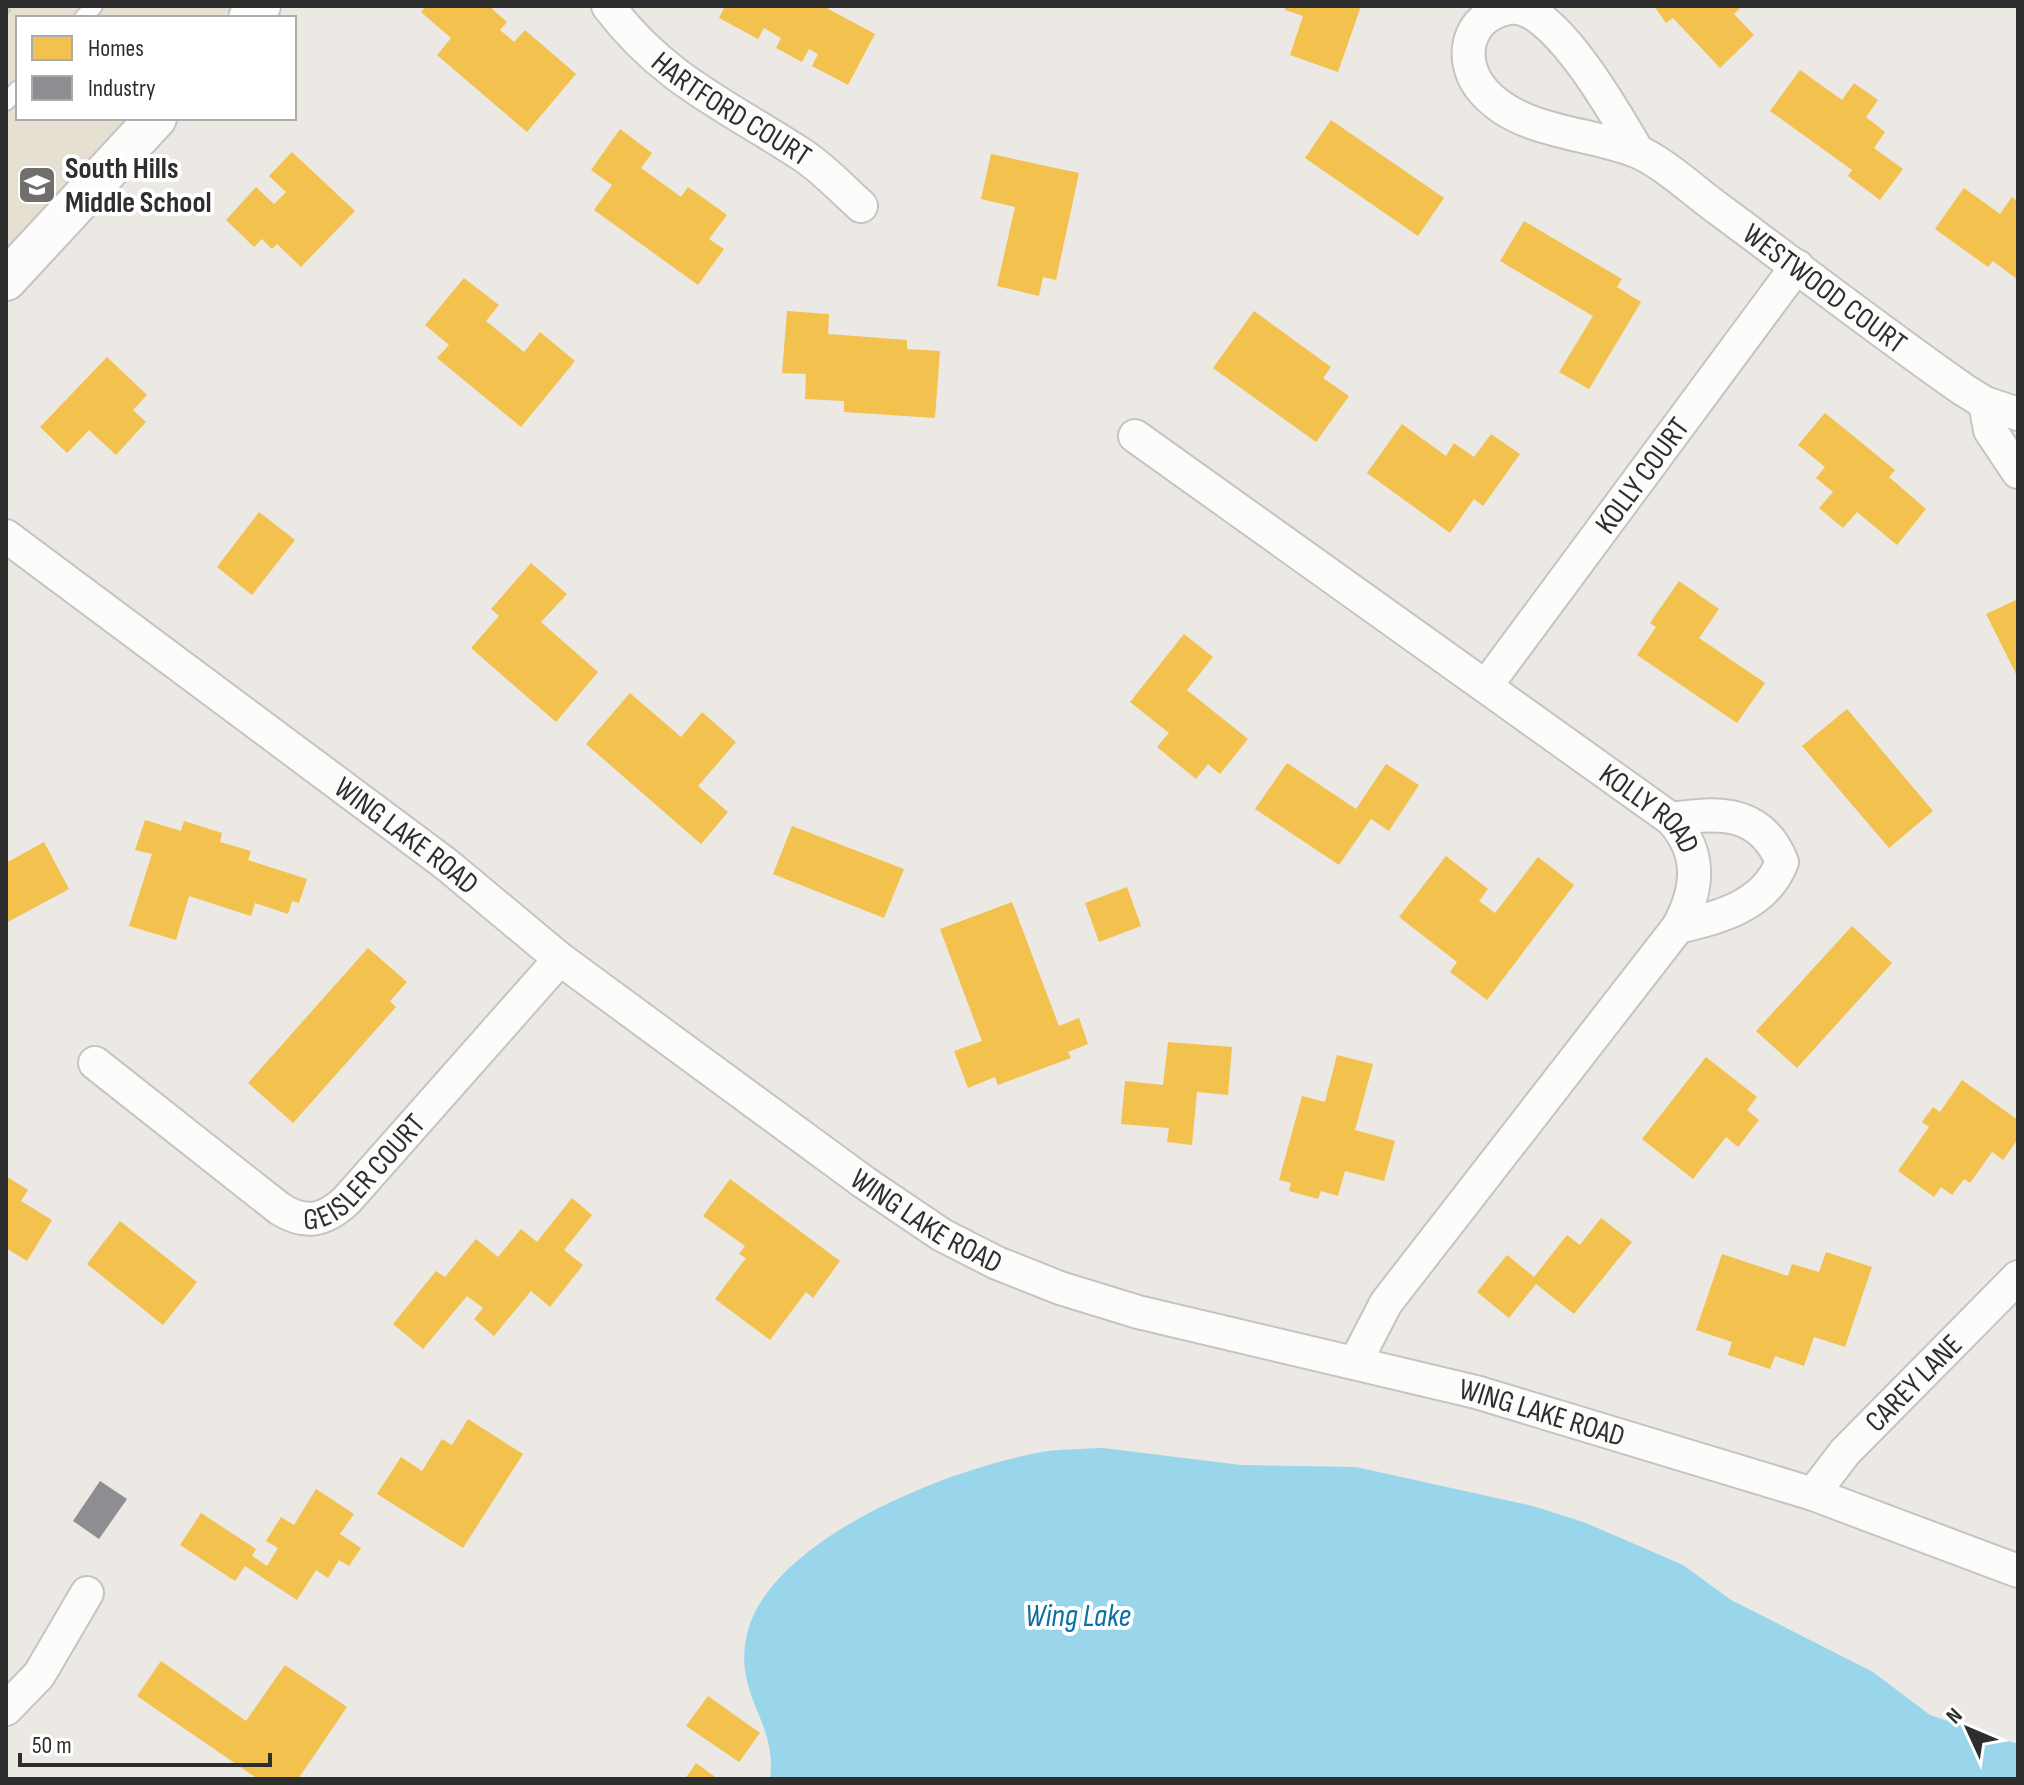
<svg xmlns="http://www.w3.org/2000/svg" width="2024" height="1785" viewBox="0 0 2024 1785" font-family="'Sofia Sans Condensed',sans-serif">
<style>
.education{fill:#e6e0d3}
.water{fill:#99d6ec}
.homes{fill:#f2c14e}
.industry{fill:#8d8d92}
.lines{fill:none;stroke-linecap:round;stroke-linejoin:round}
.service-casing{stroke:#c5c4c5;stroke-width:20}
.minor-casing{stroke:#c5c4c5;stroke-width:36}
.tertiary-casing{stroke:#c5c4c5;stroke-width:44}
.path{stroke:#c9c9c8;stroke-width:5;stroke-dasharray:6 4;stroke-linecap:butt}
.service{stroke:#fcfcfb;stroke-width:16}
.minor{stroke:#fcfcfb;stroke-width:32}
.tertiary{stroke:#fcfcfb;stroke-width:40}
.labels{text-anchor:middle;stroke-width:8;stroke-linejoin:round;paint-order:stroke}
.street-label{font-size:30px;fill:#2e2e2e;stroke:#fff}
.poi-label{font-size:30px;font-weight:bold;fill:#2e2e2e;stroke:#fff;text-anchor:start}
.water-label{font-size:32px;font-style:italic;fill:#0d6fa3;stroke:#fff}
</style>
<rect width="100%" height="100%" fill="#ece8e4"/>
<path class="education" d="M 6,6 L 232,6 L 221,18 L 18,18 L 18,118 L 129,118 L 6,251 Z"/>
<path class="water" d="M 1103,1448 L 1241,1465 L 1356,1467 L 1533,1506 L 1586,1523 L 1683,1565 L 1731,1600 L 1873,1672 L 1930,1715 L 2018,1744 L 2018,1779 L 770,1779 C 778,1723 735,1697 746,1639 C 764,1538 959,1465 1048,1451 C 1066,1449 1085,1449 1103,1448 Z"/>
<path class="homes" d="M 426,6 L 495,6 L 492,9 L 507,22 L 500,30 L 514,42 L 525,30 L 576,74 L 527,132 L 437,55 L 451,38 L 421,12 Z
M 725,6 L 823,6 L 875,34 L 848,85 L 812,66 L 818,54 L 809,49 L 802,62 L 776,48 L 781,38 L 764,28 L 758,39 L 719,18 Z
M 1286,6 L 1361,6 L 1338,72 L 1290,55 L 1303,16 L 1285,10 Z
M 1654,6 L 1742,6 L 1734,14 L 1754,35 L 1720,68 L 1673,18 L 1666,23 Z
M 1800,70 L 1842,100 L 1854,83 L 1878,100 L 1866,117 L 1885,132 L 1874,148 L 1903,169 L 1880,200 L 1848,176 L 1852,170 L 1770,111 Z
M 1331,120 L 1444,198 L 1418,236 L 1305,158 Z
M 620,129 L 652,153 L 641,168 L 681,197 L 688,187 L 727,215 L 709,239 L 724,249 L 698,285 L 594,210 L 612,185 L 591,170 Z
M 292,152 L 355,211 L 301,267 L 277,244 L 272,249 L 262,239 L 254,247 L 226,220 L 256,187 L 274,204 L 286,192 L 269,176 Z
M 991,154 L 1079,173 L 1056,280 L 1043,277 L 1039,296 L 997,286 L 1015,207 L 981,199 Z
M 1964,188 L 2000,214 L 2012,197 L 2018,202 L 2018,280 L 1993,261 L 1988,267 L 1935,229 Z
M 1524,221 L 1622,279 L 1617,287 L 1641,302 L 1589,389 L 1559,372 L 1593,316 L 1500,261 Z
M 464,278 L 499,305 L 486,321 L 524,352 L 540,332 L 575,361 L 521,427 L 437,358 L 449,345 L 425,325 Z
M 787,311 L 829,314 L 828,334 L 907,340 L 907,349 L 940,351 L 935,418 L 844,412 L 844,401 L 805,399 L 806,374 L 782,373 Z
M 1254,311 L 1331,367 L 1323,378 L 1349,396 L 1316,442 L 1213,368 Z
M 107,357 L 147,395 L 133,410 L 146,422 L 116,455 L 89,430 L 67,453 L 40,427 Z
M 1825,413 L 1895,470 L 1889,477 L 1926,509 L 1897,545 L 1857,512 L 1843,528 L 1819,508 L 1833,492 L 1816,478 L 1825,467 L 1798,445 Z
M 1402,424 L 1446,456 L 1454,443 L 1474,457 L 1491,434 L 1520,454 L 1483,506 L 1474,499 L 1450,533 L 1367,473 Z
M 259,512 L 295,540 L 252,595 L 217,567 Z
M 531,563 L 567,594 L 541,622 L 598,672 L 556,722 L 471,648 L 499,616 L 491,609 Z
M 1679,581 L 1719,609 L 1699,638 L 1765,683 L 1737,723 L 1637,655 L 1656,627 L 1650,623 Z
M 2018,599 L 2018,678 L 1986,614 Z
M 1184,634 L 1213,657 L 1187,690 L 1248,739 L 1220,774 L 1208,764 L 1196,779 L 1157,747 L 1169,733 L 1130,702 Z
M 630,693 L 681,737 L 702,712 L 736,742 L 698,786 L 728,812 L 701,844 L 586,744 Z
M 1847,709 L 1933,811 L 1889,848 L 1802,746 Z
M 1287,763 L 1356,809 L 1386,764 L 1419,785 L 1389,831 L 1371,819 L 1339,865 L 1255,809 Z
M 145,820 L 181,831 L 184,821 L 222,833 L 220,842 L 251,851 L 248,860 L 307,879 L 299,903 L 292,901 L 288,914 L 255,903 L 251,916 L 189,896 L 176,940 L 129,926 L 152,854 L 135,850 Z
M 792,826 L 904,869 L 884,918 L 773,874 Z
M 44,842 L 69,889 L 6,923 L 6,863 Z
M 1446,856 L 1488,889 L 1479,901 L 1495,913 L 1538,857 L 1574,885 L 1487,1000 L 1450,972 L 1457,962 L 1399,917 Z
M 1127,887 L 1141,926 L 1099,942 L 1085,903 Z
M 1012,902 L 1059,1026 L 1079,1018 L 1088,1044 L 1068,1052 L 1071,1058 L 998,1085 L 995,1077 L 968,1088 L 954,1051 L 982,1041 L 940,929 Z
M 1852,926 L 1892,963 L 1797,1068 L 1756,1031 Z
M 368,948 L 407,982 L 390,1001 L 396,1007 L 293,1123 L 248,1083 Z
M 1168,1042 L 1232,1047 L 1228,1095 L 1197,1092 L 1192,1145 L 1167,1142 L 1169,1128 L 1121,1124 L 1125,1081 L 1163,1085 Z
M 1337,1055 L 1373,1064 L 1355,1130 L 1395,1141 L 1384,1181 L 1345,1171 L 1338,1196 L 1321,1191 L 1318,1199 L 1289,1191 L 1291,1183 L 1279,1180 L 1302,1096 L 1325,1102 Z
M 1706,1057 L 1757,1097 L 1747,1110 L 1759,1120 L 1738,1147 L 1726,1137 L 1693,1179 L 1642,1139 Z
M 1962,1080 L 2018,1120 L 2018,1139 L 2003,1160 L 1992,1152 L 1970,1183 L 1964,1179 L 1952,1195 L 1941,1187 L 1934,1197 L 1898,1171 L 1929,1127 L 1922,1122 L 1933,1107 L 1940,1112 Z
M 6,1176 L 28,1190 L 21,1201 L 52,1220 L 27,1261 L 6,1248 Z
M 730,1179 L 840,1261 L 813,1298 L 806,1292 L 770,1340 L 715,1299 L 746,1258 L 739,1254 L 745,1246 L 703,1216 Z
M 572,1198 L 592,1215 L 564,1250 L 583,1265 L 550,1307 L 531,1291 L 494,1336 L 474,1319 L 483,1308 L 467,1296 L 423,1349 L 393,1324 L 436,1271 L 445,1277 L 476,1239 L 498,1257 L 521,1229 L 537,1242 Z
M 1601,1218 L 1632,1242 L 1574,1314 L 1536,1284 L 1509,1318 L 1477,1292 L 1507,1255 L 1534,1277 L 1567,1235 L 1580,1245 Z
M 120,1221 L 197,1282 L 163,1325 L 87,1264 Z
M 1826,1252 L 1872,1267 L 1845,1347 L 1814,1337 L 1804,1366 L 1775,1356 L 1770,1369 L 1728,1355 L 1732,1342 L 1696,1330 L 1722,1254 L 1788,1276 L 1792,1264 L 1819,1272 Z
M 468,1419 L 523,1454 L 463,1548 L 377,1494 L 401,1457 L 422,1471 L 442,1439 L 452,1445 Z
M 316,1489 L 354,1514 L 340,1534 L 361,1548 L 349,1566 L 339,1560 L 328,1578 L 316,1570 L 297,1600 L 245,1566 L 235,1581 L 180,1545 L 201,1513 L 256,1549 L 252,1556 L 267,1566 L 278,1548 L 266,1541 L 281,1517 L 294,1525 Z
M 161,1661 L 246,1721 L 285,1665 L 347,1707 L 298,1779 L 258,1779 L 137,1696 Z
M 708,1696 L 760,1733 L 739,1762 L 686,1726 Z
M 696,1763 L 718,1779 L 685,1779 Z"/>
<path class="industry" d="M 100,1481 L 127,1499 L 99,1539 L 73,1521 Z"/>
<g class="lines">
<g class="service-casing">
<path id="service" d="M 83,18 L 94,6
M 6,102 L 18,89"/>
</g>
<g class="minor-casing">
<g id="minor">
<path id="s1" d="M 608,6 C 664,80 726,105 801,154 C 823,168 842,189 861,206"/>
<path id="s2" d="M 1638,152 C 1618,118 1553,1 1510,8 C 1466,15 1456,62 1485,93 C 1522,133 1587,132 1636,151 C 1662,161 1696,193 1720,210 C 1801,270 1881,332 1964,390 L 1985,403 L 2018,414"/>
<path d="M 1985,403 L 1990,430 L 2018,472"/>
<path id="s3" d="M 1135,436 L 1671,819 C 1702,852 1699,889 1678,927 L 1386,1303 L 1355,1363"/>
<path id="s4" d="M 6,536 L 446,864 L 560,959 L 865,1183 L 942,1235 L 997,1263 L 1060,1288 L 1138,1312 L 1476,1392 L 1813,1494 L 2018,1571"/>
<path id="s5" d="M 1486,686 L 1797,266"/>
<path d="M 1671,819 C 1719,812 1761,810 1782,862 C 1765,906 1720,917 1678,927"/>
<path id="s6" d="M 95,1063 L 280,1209 C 306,1225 324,1221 346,1201 L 560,959"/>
<path id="s7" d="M 1813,1494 L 1845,1452 L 2018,1277"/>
<path d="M 6,1709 L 39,1675 L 87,1593"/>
</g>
</g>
<g class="tertiary-casing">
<path id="tertiary" d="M 249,18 L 260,6
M 6,280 L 156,118"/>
</g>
<path class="path" d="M 6,13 L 13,6"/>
<use href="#service" class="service"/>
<use href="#minor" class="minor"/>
<use href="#tertiary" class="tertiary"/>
</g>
<defs>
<g id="school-square" transform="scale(2)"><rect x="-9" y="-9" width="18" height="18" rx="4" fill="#706f6e" stroke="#fff"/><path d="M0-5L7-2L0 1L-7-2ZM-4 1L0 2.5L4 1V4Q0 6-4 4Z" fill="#fff"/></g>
</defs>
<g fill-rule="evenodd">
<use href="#school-square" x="37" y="185"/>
</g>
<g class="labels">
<g class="street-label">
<text dy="10" stroke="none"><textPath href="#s1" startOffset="162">HARTFORD COURT</textPath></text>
<text dy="10" stroke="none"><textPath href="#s2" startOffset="708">WESTWOOD COURT</textPath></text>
<text dy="10" stroke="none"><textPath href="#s5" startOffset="262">KOLLY COURT</textPath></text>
<text dy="10" stroke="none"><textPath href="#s3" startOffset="636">KOLLY ROAD</textPath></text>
<text dy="10" stroke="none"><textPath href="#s4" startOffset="500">WING LAKE ROAD</textPath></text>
<text dy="10" stroke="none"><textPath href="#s6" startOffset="340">GEISLER COURT</textPath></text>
<text dy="10" stroke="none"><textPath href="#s4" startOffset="1148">WING LAKE ROAD</textPath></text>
<text dy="10" stroke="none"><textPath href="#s7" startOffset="150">CAREY LANE</textPath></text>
<text dy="10" stroke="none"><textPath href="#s4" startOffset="1796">WING LAKE ROAD</textPath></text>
</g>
<g class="poi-label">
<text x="65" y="178">South Hills<tspan x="65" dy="34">Middle School</tspan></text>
</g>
<g class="water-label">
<text x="1078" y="1626">Wing Lake</text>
</g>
</g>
<rect width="2024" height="1785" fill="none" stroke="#2e2e2e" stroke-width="16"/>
<rect x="16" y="16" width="280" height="104" fill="#ffffff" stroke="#ababab" stroke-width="2"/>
<rect x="32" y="36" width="40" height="24" fill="#f2c14e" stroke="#ababab" stroke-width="2"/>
<text x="88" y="56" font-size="24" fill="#2e2e2e">Homes</text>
<rect x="32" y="76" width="40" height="24" fill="#8d8d92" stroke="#ababab" stroke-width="2"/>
<text x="88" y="96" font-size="24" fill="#2e2e2e">Industry</text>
<g transform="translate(1968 1729) rotate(314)" stroke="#ffffff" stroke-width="6" paint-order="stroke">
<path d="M0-6L14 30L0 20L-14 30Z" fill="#2e2e2e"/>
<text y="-12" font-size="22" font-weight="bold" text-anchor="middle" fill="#2e2e2e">N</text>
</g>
<path d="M20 1753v12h250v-12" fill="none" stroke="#2e2e2e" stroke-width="4"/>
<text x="32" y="1753" font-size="24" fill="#2e2e2e" stroke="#ffffff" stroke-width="6" paint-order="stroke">50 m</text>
</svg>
